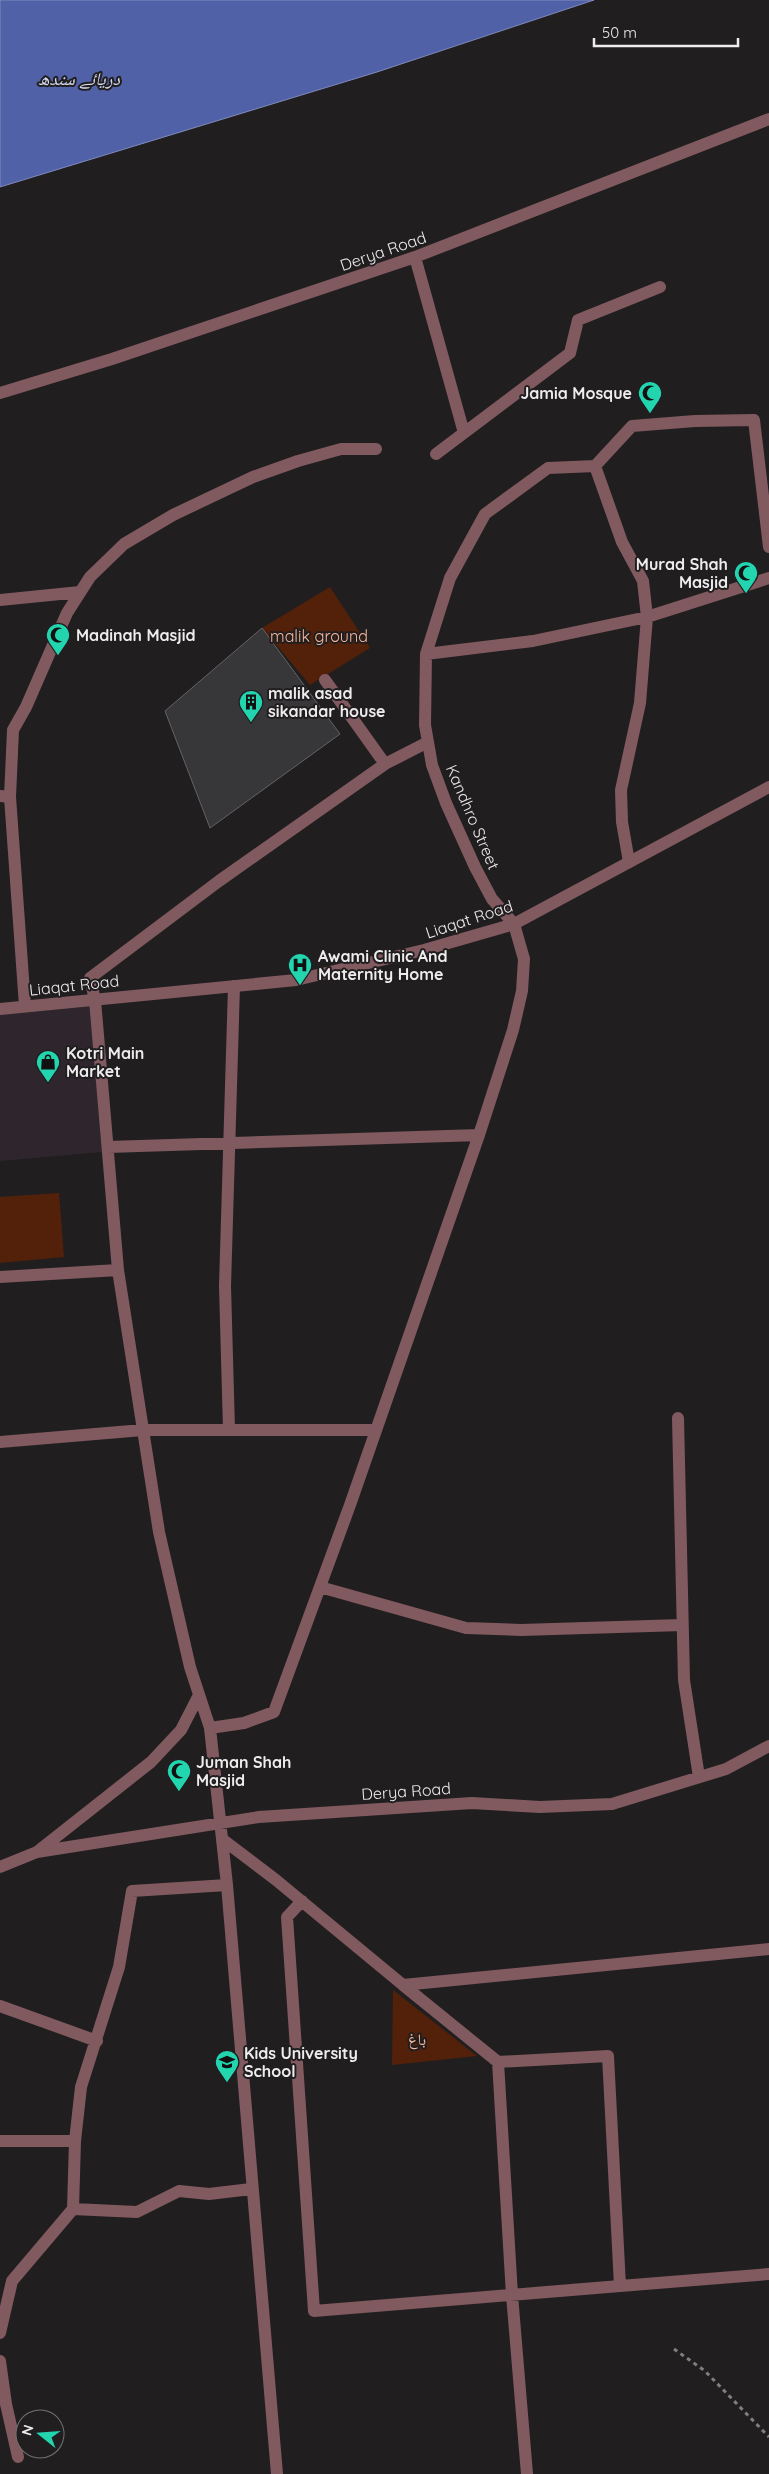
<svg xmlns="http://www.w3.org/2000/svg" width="769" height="2474" viewBox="0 0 769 2474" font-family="Quicksand,'Noto Naskh Arabic',sans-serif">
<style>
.built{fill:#2e262c}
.green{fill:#53210a}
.water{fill:#5061a7;stroke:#7f8bbc}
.building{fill:#373639;stroke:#646366}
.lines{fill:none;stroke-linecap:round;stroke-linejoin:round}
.path{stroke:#817e80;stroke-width:3;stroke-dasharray:4 4;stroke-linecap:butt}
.minor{stroke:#805a5f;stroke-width:12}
.tertiary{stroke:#805a5f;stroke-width:12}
.labels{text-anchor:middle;stroke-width:4;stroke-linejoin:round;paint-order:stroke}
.street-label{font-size:16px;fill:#eeeced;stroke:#211e20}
.poi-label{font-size:16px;font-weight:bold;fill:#eeeced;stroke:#211e20;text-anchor:start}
.park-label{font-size:16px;fill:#fab89c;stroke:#211e20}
.water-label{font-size:18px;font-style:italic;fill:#d4daef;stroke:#211e20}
</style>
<rect width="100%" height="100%" fill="#211e20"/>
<path class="built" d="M 90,1005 L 102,1152 L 0,1161 L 0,1014 Z"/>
<path class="green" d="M 330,587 L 370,648 L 310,685 L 262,628 Z
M 59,1193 L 64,1257 L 0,1263 L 0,1197 Z
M 393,1990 L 477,2056 L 392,2065 Z"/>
<path class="water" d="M 0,0 L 594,0 L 377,72 L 0,187 Z"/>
<path class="building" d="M 262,628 L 340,734 L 210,828 L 165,711 Z"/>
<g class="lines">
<path class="path" d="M 674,2349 L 705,2371 L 769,2437"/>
<path class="minor" d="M 415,257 L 464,433
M 0,393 L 112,359 L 415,257 L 769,119
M 436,454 L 570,353 L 578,320 L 660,287
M 595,466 L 622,542 L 643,581 L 647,617 L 640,703 L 621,790 L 622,822 L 629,862
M 0,600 L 80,592
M 426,654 L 533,641 L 647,617 L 769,578
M 325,680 L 385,764
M 0,796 L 10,797 L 25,1006
M 10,797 L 13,730 L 26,707 L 67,613 L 90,577 L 124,544 L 173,515 L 253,477 L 298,461 L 341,449 L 376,449
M 108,1147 L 479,1135
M 0,1277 L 118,1270
M 678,1418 L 684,1680 L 699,1777
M 229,1430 L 225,1286 L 234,986
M 0,1442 L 143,1430 L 376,1430
M 320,1587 L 466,1628 L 521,1630 L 682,1625
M 210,1728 L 244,1723 L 274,1712 L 350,1505 L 479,1135 L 513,1030 L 522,991 L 524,959 L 514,924 L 492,899 L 475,867 L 446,803 L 432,765 L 425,725 L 426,654 L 450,578 L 485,514 L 548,468 L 595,466 L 632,426 L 695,421 L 754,420 L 769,547
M 222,1839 L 276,1880 L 403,1985 L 769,1949
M 37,1852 L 259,1817 L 472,1803 L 540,1807 L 612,1804 L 726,1769 L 769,1746
M 0,1867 L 37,1852 L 151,1762 L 181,1730 L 199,1695
M 302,1901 L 287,1917 L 314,2311 L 620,2286 L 608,2056 L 498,2062 L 403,1985
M 0,2006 L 97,2041
M 498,2062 L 512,2295 L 527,2474
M 0,2141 L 75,2141
M 73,2209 L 75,2141 L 81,2087 L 119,1967 L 132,1891 L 227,1885
M 620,2286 L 769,2274
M 0,2333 L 12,2281 L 73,2209 L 137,2212 L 179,2191 L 209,2194 L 251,2189
M 0,2361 L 6,2404 L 18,2457
M 277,2474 L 227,1885 L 210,1728 L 190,1667 L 159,1532 L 118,1270 L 95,1000 L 90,978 L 219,881 L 385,764 L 428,742"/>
<path class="tertiary" d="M 0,1009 L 296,980 L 424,950 L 514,924 L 769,787"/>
</g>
<defs>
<g id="mosque-pin" transform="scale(1.25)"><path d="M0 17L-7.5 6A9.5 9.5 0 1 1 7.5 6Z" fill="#22d5af" stroke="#211e20"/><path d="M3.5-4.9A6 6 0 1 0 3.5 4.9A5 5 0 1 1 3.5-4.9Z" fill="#111"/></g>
<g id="building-pin" transform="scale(1.25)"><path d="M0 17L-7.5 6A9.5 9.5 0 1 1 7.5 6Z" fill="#22d5af" stroke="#211e20"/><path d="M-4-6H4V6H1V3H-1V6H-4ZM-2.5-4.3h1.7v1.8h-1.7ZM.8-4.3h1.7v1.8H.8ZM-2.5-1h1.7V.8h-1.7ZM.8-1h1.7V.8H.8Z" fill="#111"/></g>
<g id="hospital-pin" transform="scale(1.25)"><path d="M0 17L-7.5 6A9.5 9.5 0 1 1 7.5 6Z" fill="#22d5af" stroke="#211e20"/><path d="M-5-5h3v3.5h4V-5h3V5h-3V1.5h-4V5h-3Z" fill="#111"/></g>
<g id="shop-pin" transform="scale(1.25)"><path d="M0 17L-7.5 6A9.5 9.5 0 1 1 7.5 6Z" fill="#22d5af" stroke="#211e20"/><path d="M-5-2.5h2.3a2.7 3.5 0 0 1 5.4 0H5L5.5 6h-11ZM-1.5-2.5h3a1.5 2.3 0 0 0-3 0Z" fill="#111"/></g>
<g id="school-pin" transform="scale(1.25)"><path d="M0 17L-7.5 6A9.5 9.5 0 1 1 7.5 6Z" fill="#22d5af" stroke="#211e20"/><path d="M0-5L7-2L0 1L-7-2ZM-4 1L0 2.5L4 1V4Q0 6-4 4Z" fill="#111"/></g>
</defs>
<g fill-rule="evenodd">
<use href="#mosque-pin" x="650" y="393"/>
<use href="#mosque-pin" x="746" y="573"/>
<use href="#mosque-pin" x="58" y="635"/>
<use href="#building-pin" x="251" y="702"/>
<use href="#hospital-pin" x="300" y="965"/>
<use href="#shop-pin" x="48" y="1062"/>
<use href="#mosque-pin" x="179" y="1771"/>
<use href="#school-pin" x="227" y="2062"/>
</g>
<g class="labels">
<g class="street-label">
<text transform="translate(383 251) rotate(-19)" y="6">Derya Road</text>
<text transform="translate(473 817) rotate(67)" y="6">Kandhro Street</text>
<text transform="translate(469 919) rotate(-18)" y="6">Liaqat Road</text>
<text transform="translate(74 985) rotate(-6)" y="6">Liaqat Road</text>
<text transform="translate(406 1791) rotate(-4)" y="6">Derya Road</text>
</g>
<g class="poi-label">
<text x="632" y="399" text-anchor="end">Jamia Mosque</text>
<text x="728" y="570" text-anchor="end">Murad Shah<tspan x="728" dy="18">Masjid</tspan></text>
<text x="76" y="641">Madinah Masjid</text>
<text x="268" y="699">malik asad<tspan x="268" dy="18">sikandar house</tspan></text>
<text x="318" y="962">Awami Clinic And<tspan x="318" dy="18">Maternity Home</tspan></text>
<text x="66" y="1059">Kotri Main<tspan x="66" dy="18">Market</tspan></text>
<text x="196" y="1768">Juman Shah<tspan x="196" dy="18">Masjid</tspan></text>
<text x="244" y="2059">Kids University<tspan x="244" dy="18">School</tspan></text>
</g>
<g class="park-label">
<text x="319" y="642">malik ground</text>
<text x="417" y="2045">باغ</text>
</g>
<g class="water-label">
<text x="79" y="85">دریائے سندھ</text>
</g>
</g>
<g transform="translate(40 2434) rotate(287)"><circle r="24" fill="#211e20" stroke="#737072"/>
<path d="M0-4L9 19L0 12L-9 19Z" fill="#22d5af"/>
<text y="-8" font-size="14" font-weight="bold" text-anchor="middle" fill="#eeeced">N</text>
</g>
<path d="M594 38v8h144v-8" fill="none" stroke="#eeeced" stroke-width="2.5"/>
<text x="602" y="38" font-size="15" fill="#eeeced" stroke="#211e20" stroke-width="4" paint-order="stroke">50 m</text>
</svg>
